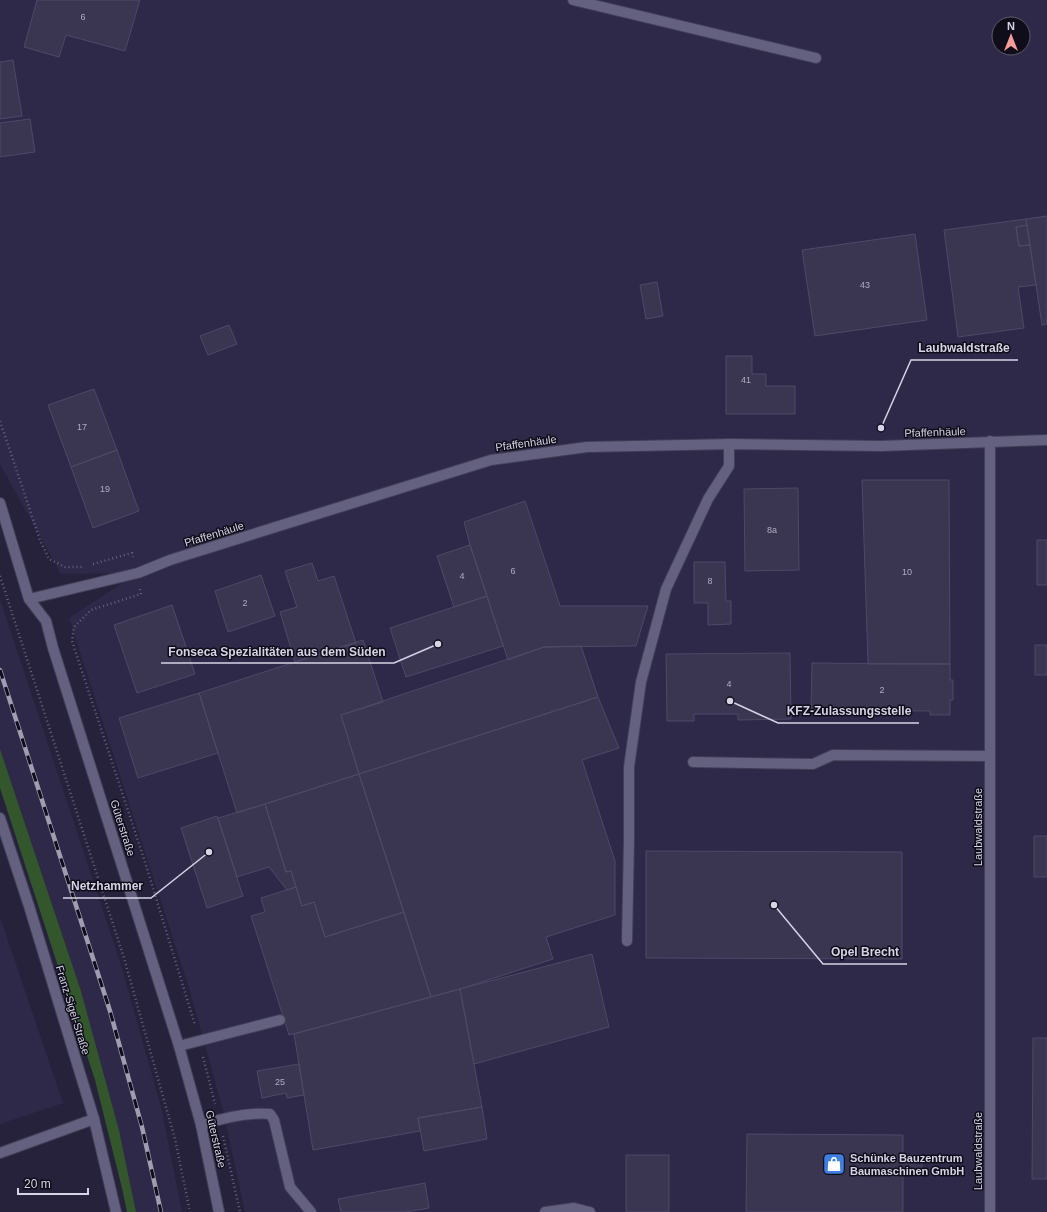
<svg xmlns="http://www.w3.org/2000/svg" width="1047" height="1212" viewBox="0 0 1047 1212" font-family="Arial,sans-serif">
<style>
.built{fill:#2e2849;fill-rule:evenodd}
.green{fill:#33562d}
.building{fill:#3a3652;stroke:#4d4967}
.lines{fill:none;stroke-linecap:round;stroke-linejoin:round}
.lane-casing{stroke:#423e55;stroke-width:12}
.street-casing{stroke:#423e55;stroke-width:12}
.path{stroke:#656279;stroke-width:2.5;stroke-dasharray:1 3;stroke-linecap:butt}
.lane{stroke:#646180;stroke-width:10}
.street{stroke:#646180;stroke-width:10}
.rail-casing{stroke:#a09db1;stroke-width:4.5}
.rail{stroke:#0f0d19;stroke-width:3;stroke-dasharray:9;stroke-linecap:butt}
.labels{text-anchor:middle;stroke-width:3;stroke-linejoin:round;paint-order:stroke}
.number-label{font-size:9px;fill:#aeacc0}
.street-label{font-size:11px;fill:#d5d3e5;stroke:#0f0d19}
.poi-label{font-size:11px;font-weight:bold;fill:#d5d3e5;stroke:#0f0d19;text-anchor:start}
.leader{fill:none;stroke:#d5d3e5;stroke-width:1.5}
.callout-dot{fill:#d5d3e5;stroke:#0f0d19;stroke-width:1.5}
.callout-label{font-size:12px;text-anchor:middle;font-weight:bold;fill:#d5d3e5;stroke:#0f0d19;stroke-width:3;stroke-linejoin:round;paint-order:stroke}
</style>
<rect width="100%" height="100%" fill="#26223c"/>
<path class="built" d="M 0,0 L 1047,0 L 1047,1212 L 245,1212 L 223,1110 L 190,991 L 69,618 L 137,573 L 61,574 L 0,464 ZM 999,24 L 1023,24 L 1023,48 L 999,48 Z
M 0,599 L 121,965 L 161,1107 L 182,1212 L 136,1212 L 119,1130 L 81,991 L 0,749 Z
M 0,917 L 63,1103 L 0,1124 Z"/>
<path class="green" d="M 0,749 L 81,991 L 119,1130 L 136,1212 L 127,1212 L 122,1188 L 95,1080 L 0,788 Z"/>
<path class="building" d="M 37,0 L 140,0 L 125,51 L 66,35 L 59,57 L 24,47 Z
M 13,60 L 22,116 L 0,119 L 0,62 Z
M 30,119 L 35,152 L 0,157 L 0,123 Z
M 1047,216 L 1047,324 L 1042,325 L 1026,219 Z
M 1026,219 L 1027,225 L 1016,227 L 1019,246 L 1030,245 L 1036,285 L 1018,287 L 1024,328 L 958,337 L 944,230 Z
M 1027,225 L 1030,245 L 1019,246 L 1016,227 Z
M 915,234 L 927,320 L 815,336 L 802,250 Z
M 657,282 L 663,316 L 646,319 L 640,285 Z
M 229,325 L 237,344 L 208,355 L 200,336 Z
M 726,356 L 752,356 L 752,374 L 766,374 L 766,386 L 795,386 L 795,414 L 726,414 Z
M 94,389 L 117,450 L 71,467 L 48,405 Z
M 117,450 L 139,511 L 93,528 L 71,467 Z
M 862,480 L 949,480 L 950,664 L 868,664 Z
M 798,488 L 799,570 L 745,571 L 744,489 Z
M 525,501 L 560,606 L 648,606 L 636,646 L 544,647 L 508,660 L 470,545 L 464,522 Z
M 1037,540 L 1047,540 L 1047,585 L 1037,585 Z
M 470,545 L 487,596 L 454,607 L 437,556 Z
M 694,562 L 725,562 L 726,601 L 731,601 L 731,624 L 708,625 L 708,603 L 694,603 Z
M 312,563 L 318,581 L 334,576 L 356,643 L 295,662 L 280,612 L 297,607 L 285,571 Z
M 261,575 L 275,616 L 228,632 L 215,591 Z
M 487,596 L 503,646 L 406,677 L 390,628 Z
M 172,605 L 195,674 L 137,693 L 114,625 Z
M 363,640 L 383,702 L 341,715 L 359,774 L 237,813 L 199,693 Z
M 1035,645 L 1047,645 L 1047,675 L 1035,675 Z
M 581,646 L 598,697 L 359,774 L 341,715 L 544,647 Z
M 790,653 L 791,719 L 738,720 L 738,714 L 694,714 L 694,721 L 667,721 L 666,654 Z
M 812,663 L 950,664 L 950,680 L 953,680 L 953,700 L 950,700 L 950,715 L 930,715 L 930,711 L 811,710 Z
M 199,693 L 218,753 L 138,778 L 119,718 Z
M 598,697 L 619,748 L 582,760 L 615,861 L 615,915 L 546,937 L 553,959 L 460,989 L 431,997 L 359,774 Z
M 359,774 L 404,912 L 325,937 L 314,902 L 302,906 L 291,871 L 286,872 L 265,804 Z
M 265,804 L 286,872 L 291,871 L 296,887 L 287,890 L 269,867 L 237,877 L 218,818 Z
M 217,816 L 243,896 L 207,908 L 181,828 Z
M 1034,836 L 1047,836 L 1047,877 L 1034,877 Z
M 646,851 L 902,852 L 902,959 L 646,958 Z
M 296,887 L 302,906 L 314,902 L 325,937 L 404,912 L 431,997 L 289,1035 L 251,916 L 265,912 L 261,898 Z
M 592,954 L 609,1027 L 474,1064 L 460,989 Z
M 460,989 L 482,1107 L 418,1118 L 420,1131 L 313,1150 L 294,1034 Z
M 1033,1038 L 1047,1038 L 1047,1179 L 1032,1179 Z
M 299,1064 L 304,1095 L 287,1098 L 286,1093 L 262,1098 L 257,1071 Z
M 482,1107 L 487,1139 L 424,1151 L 418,1118 Z
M 747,1134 L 903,1135 L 903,1155 L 922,1155 L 922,1173 L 903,1173 L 903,1212 L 746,1212 Z
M 626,1155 L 669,1155 L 669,1212 L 626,1212 Z
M 425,1183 L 429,1208 L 406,1212 L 341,1212 L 338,1199 Z"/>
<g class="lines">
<g class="lane-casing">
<path id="lane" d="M 573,0 L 816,58
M 693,762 L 813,764 L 833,755 L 990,756
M 627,941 L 629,839 L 629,767 L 641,682 L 666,589 L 708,499 L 729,466 L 729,444
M 179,1046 L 280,1020
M 201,1125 C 223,1118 248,1112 270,1114 L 274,1120 L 290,1187 L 311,1212
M 0,1153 L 94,1119
M 545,1212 L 574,1208 L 590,1212"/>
</g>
<g class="street-casing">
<path id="street" d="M 0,503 L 29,599 L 46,621 L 53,648 L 179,1046 L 201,1125 L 219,1212
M 29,599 L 138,573 L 170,560 L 491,460 L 587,447 L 732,444 L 881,446 L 1047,440
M 0,818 L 29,906 L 94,1119 L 116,1212
M 990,1212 L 990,441"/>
</g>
<path class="path" d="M 0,421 L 40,540 L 49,559 L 65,567 L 82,567
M 93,564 L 132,553 L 133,557
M 0,576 L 124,958 L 175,1139 L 190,1212
M 140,589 L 141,594 L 91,610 L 74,627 L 72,641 L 145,862 L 195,1025
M 203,1057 L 215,1104
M 223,1136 L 240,1212"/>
<use href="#lane" class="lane"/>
<use href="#street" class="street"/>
<g class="rail-casing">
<path id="rail" d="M 0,670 L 110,1011 L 142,1127 L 161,1212"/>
</g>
<use href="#rail" class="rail"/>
</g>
<defs>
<g id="shop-square" transform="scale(1.15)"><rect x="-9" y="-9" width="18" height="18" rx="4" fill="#3f7fe0" stroke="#0f0d19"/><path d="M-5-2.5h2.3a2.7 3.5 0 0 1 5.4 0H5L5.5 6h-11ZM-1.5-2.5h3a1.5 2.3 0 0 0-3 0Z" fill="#fff"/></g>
</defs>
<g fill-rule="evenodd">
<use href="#shop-square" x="834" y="1164"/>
</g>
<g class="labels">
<g class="number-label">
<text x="83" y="20">6</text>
<text x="865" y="288">43</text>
<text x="746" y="383">41</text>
<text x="82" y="430">17</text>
<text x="105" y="492">19</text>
<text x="772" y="533">8a</text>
<text x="513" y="574">6</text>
<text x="907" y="575">10</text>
<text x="462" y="579">4</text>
<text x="710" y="584">8</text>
<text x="245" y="606">2</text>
<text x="729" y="687">4</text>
<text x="882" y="693">2</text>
<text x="280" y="1085">25</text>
</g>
<g class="street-label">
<text transform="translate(935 432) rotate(-2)" y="4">Pfaffenhäule</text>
<text transform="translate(526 443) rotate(-8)" y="4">Pfaffenhäule</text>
<text transform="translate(214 534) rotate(-17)" y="4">Pfaffenhäule</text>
<text transform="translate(978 827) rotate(-90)" y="4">Laubwaldstraße</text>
<text transform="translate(123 828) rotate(72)" y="4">Güterstraße</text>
<text transform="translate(73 1010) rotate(73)" y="4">Franz-Sigel-Straße</text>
<text transform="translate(216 1139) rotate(77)" y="4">Güterstraße</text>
<text transform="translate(978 1151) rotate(-90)" y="4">Laubwaldstraße</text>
</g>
<g class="poi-label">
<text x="850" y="1162">Schünke Bauzentrum<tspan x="850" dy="13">Baumaschinen GmbH</tspan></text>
</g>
</g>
<path class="leader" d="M881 428L911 360H1018M438 644L394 663H161M730 701L778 723H919M209 852L151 898H63M774 905L823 964H907"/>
<g class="callout-dot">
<circle cx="881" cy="428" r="4"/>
<circle cx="438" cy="644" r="4"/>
<circle cx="730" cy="701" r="4"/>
<circle cx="209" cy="852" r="4"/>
<circle cx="774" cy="905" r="4"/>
</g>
<g class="callout-label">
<text x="964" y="352">Laubwaldstraße</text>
<text x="277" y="656">Fonseca Spezialitäten aus dem Süden</text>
<text x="849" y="715">KFZ-Zulassungsstelle</text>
<text x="107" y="890">Netzhammer</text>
<text x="865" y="956">Opel Brecht</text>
</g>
<g transform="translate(1011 36)"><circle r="19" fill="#0f0d19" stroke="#5e5c6b"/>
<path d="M0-3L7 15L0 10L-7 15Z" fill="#f59b9a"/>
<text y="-6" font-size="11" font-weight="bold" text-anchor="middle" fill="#d5d3e5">N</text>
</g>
<path d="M18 1188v6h70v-6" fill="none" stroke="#d5d3e5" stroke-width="2"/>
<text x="24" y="1188" font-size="12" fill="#d5d3e5" stroke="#0f0d19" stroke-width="3" paint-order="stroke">20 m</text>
</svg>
